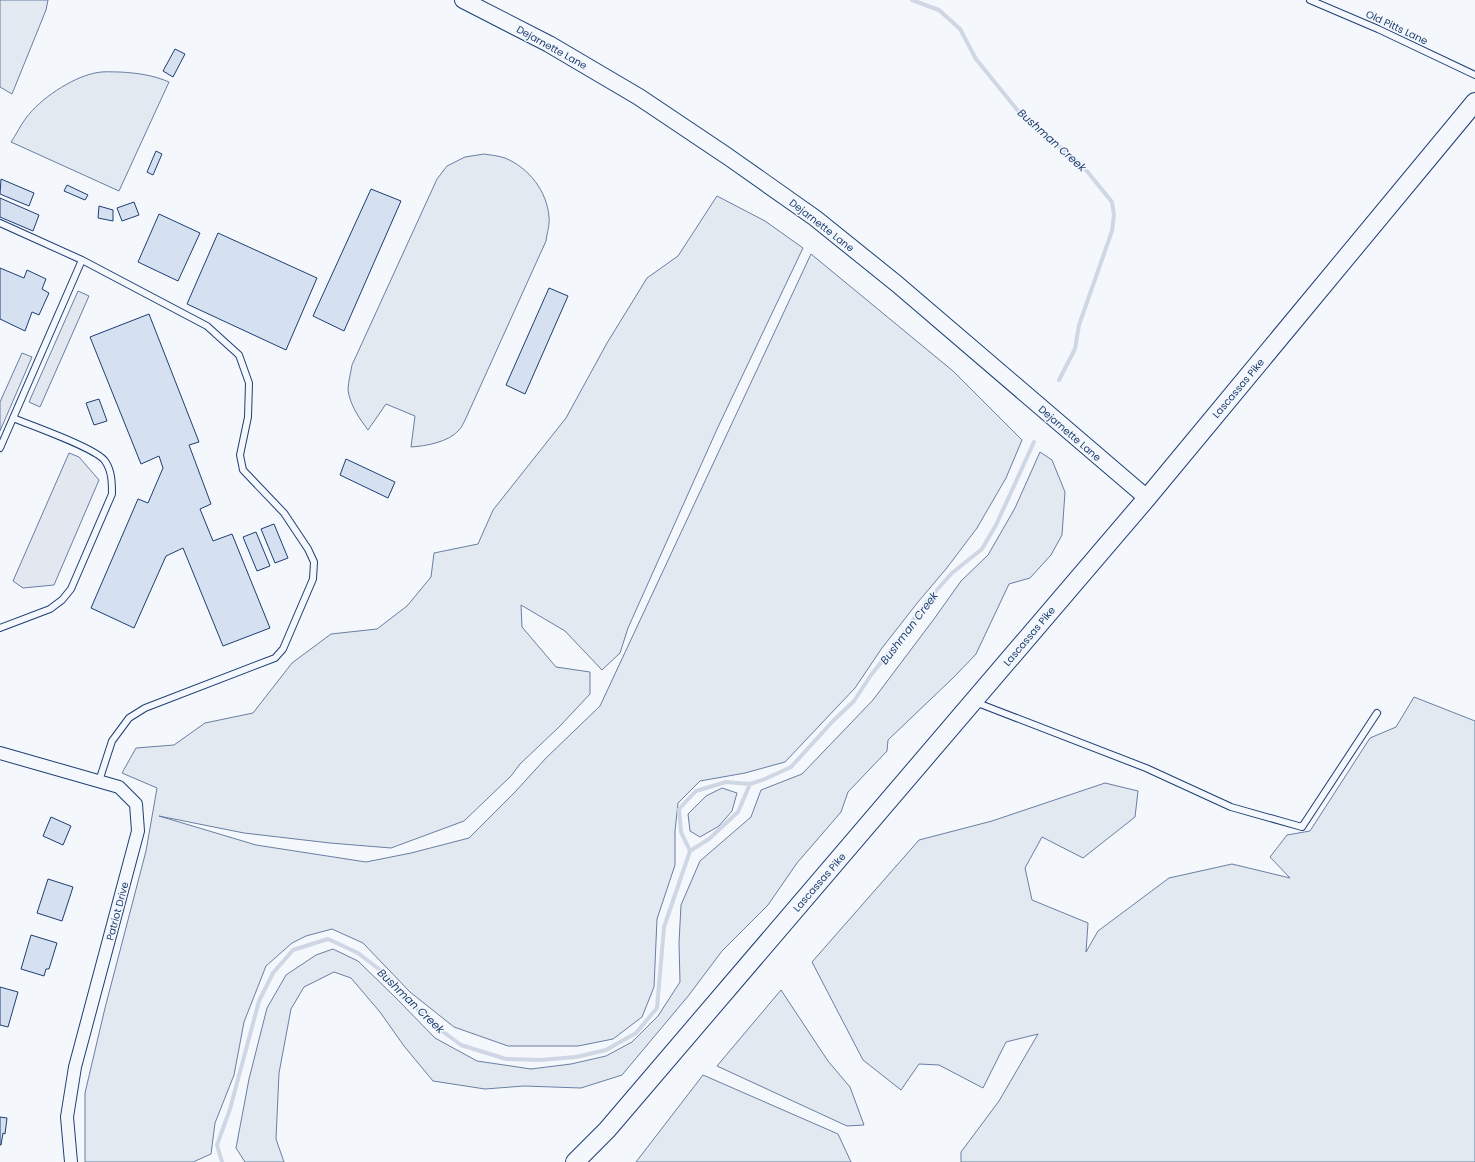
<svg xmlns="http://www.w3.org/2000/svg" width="1475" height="1162" viewBox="0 0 1475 1162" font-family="Poppins,sans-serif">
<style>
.green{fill:#e3e9f0;stroke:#687fa3}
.parking{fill:#e3e8f0;stroke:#687fa3}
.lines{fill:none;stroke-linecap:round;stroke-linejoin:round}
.stream{stroke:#cfd7e4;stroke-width:4}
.building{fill:#d5e0f0;stroke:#1d3f73}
.service-casing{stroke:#1d3f73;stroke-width:8}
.minor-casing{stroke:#1d3f73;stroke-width:14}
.secondary-casing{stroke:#1d3f73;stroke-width:18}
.primary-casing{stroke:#1d3f73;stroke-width:20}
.service{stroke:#f4f7fb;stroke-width:6}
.minor{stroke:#f4f7fb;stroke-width:12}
.secondary{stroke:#f4f7fb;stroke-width:16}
.primary{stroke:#f4f7fb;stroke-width:18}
.labels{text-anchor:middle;stroke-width:3;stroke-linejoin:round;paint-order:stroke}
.street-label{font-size:10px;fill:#1d3f73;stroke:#f4f7fb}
.water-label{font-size:11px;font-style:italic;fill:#1d3f73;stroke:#f4f7fb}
</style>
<rect width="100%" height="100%" fill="#f4f7fb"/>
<path class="green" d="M 0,0 L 48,0 L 46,10 L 12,94 L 0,87 Z
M 120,72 C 137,73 153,75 169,82 L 119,191 L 11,142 C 16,135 20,126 26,118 C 40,99 71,78 95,73 C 103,71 112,72 120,72 Z
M 484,154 C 491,155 499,156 505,158 C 529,168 547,191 549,217 C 550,224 547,233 546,241 L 466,418 C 464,422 462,427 459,430 C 449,442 426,446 411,447 L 415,416 L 386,404 L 368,430 C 359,418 350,405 348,390 C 348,382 351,372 352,365 L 437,179 L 447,166 L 465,157 Z
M 717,196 L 765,221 L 803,248 L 718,427 L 628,628 L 620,653 L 602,670 L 565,631 L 521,605 L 522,627 L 556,667 L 590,672 L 590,694 L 559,727 L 520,764 L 511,776 L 464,821 L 391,848 L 330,843 L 244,833 L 159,816 L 256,845 L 366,862 L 411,853 L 469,838 L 515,792 L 546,758 L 600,706 L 811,254 L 953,371 L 1022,440 L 1006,478 L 977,528 L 946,569 L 918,602 L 882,648 L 855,688 L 785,762 L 745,773 L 700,781 L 678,803 L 675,831 L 675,865 L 657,919 L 654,987 L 642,1017 L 613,1039 L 578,1046 L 508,1046 L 454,1027 L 410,992 L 363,943 L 332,929 L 306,936 L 292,943 L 266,966 L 244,1022 L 234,1075 L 215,1123 L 211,1154 L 193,1162 L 85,1162 L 85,1093 L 105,1008 L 146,851 L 157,788 L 122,773 L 136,748 L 174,745 L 205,723 L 253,713 L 292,663 L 331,634 L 377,629 L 407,606 L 431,577 L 434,553 L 478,544 L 493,510 L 566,418 L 607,343 L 647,278 L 678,256 Z
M 1040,452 L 1052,460 L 1065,492 L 1062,535 L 1051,555 L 1030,578 L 1009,584 L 976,654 L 954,677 L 888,740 L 887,751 L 848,792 L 841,812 L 797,863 L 768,905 L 722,951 L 689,995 L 622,1075 L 581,1088 L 524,1086 L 485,1089 L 433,1081 L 404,1046 L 380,1012 L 351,978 L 334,972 L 304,987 L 291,1009 L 279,1073 L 276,1139 L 284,1162 L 245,1162 L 236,1148 L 249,1079 L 267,1008 L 286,975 L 316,955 L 333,949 L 358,961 L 395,997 L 435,1038 L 477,1061 L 531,1069 L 571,1064 L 606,1056 L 632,1042 L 658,1016 L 680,982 L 679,943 L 681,905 L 700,861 L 751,817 L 761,790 L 802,774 L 873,700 L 934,619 L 961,581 L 988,555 L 1015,508 Z
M 1414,697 L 1475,721 L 1475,1162 L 961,1162 L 961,1152 L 999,1101 L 1038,1034 L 1006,1042 L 983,1088 L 939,1065 L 919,1064 L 901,1090 L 863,1060 L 812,962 L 919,840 L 992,821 L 1105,783 L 1138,791 L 1135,817 L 1083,858 L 1042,837 L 1025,868 L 1032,900 L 1088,923 L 1086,952 L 1098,931 L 1169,878 L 1232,864 L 1290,878 L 1270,857 L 1287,835 L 1310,831 L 1370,738 L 1396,727 Z
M 722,788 L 737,793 L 732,811 L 719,826 L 700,837 L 690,831 L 688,814 L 706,796 Z
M 781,990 L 828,1061 L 850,1087 L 864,1125 L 847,1126 L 717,1066 Z
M 703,1075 L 838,1134 L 851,1162 L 636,1162 Z"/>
<path class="parking" d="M 78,291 L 89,296 L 40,407 L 29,402 Z
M 22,353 L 32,357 L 0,431 L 0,402 Z
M 69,453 L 79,457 L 99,480 L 54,585 L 23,588 L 13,581 Z"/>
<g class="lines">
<path class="stream" d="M 912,0 L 939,10 L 960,29 L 976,59 L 1023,117 L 1082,165 L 1112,202 L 1114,215 L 1112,231 L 1079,325 L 1075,349 L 1059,380
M 690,851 L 681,832 L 679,809 L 696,791 L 726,782 L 750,784
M 222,1162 L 217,1145 L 230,1109 L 259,1001 L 273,973 L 293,950 L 328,939 L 358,953 L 388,976 L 418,1010 L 434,1025 L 461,1045 L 506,1059 L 540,1060 L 576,1057 L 606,1050 L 636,1033 L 657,1008 L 664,927 L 690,851 L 709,839 L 738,812 L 750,784 L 765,779 L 791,767 L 833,721 L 854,701 L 871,675 L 898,641 L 927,601 L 952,573 L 982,549 L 996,525 L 1034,442"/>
</g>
<path class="building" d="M 175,49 L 185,54 L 173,77 L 163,71 Z
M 156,151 L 162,154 L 153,175 L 147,172 Z
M 1,179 L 34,193 L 29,206 L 0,194 Z
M 67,185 L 88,195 L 85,200 L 64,191 Z
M 371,189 L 401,201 L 344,331 L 313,316 Z
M 0,198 L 39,215 L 33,231 L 0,217 Z
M 134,202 L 139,215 L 122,221 L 117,208 Z
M 99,206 L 113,210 L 113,221 L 98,218 Z
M 159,214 L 200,233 L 178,281 L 138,262 Z
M 218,233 L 317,278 L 286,350 L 187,304 Z
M 0,268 L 24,278 L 27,270 L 46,279 L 42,289 L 49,293 L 39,315 L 32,312 L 25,331 L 0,319 Z
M 549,288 L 568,296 L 525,394 L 506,385 Z
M 149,314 L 199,442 L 189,445 L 211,504 L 200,509 L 213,541 L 232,534 L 270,628 L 223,646 L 183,548 L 166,556 L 134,628 L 91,608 L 138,499 L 148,503 L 163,468 L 159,456 L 141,464 L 90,337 Z
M 99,399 L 107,421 L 94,425 L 86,403 Z
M 346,459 L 395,482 L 388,498 L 340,475 Z
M 274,524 L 288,558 L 275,563 L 261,529 Z
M 256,532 L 270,566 L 257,571 L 243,537 Z
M 51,817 L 71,826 L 63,845 L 43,836 Z
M 48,879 L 73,887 L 62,921 L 37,913 Z
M 31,935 L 57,943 L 49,969 L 46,969 L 44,976 L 21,969 Z
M 0,987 L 18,992 L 8,1027 L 0,1025 Z
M 0,1117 L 7,1118 L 5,1134 L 3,1133 L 1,1145 L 0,1145 Z"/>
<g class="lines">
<g class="service-casing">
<path id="service" d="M 1310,0 L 1378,29 L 1475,75
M 0,223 L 82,260 L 207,326 L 239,355 L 249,383 L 248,417 L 240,455 L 243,470 L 284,513 L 308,549 L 314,562 L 313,579 L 283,649 L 275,658 L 145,708 L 129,718 L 112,741 L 99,781
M 0,448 L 82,260
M 0,628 L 50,609 L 62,600 L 71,589 L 112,494 C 112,483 112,471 105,461 C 96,448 32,426 13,418
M 975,702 L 1146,768 L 1231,807 L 1302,827 L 1377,713"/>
</g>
<g class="minor-casing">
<path id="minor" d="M 0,753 L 119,787 L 136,804 L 138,831 L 75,1067 L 67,1117 L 71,1162"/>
</g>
<g class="secondary-casing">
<path id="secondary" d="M 463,0 L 549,44 L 639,97 L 727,156 L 815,218 L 897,284 L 1147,498"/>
</g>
<g class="primary-casing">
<path id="primary" d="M 575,1162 L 607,1130 L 1147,498 L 1475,102"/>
</g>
<use href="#service" class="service"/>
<use href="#minor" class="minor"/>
<use href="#secondary" class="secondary"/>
<use href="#primary" class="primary"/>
</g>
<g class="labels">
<g class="street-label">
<text transform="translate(1397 27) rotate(25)" y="4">Old Pitts Lane</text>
<text transform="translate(552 47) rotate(29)" y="4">Dejarnette Lane</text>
<text transform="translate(822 225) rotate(38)" y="4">Dejarnette Lane</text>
<text transform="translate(1238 388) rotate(-50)" y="4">Lascassas Pike</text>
<text transform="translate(1070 433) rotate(41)" y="4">Dejarnette Lane</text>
<text transform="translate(1029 636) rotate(-50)" y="4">Lascassas Pike</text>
<text transform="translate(819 882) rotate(-49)" y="4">Lascassas Pike</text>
<text transform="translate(117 911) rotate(-75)" y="4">Patriot Drive</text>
</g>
<g class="water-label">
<text transform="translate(1052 140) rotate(42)" y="4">Bushman Creek</text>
<text transform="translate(909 628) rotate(-53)" y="4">Bushman Creek</text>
<text transform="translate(411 1001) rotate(44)" y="4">Bushman Creek</text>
</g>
</g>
</svg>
